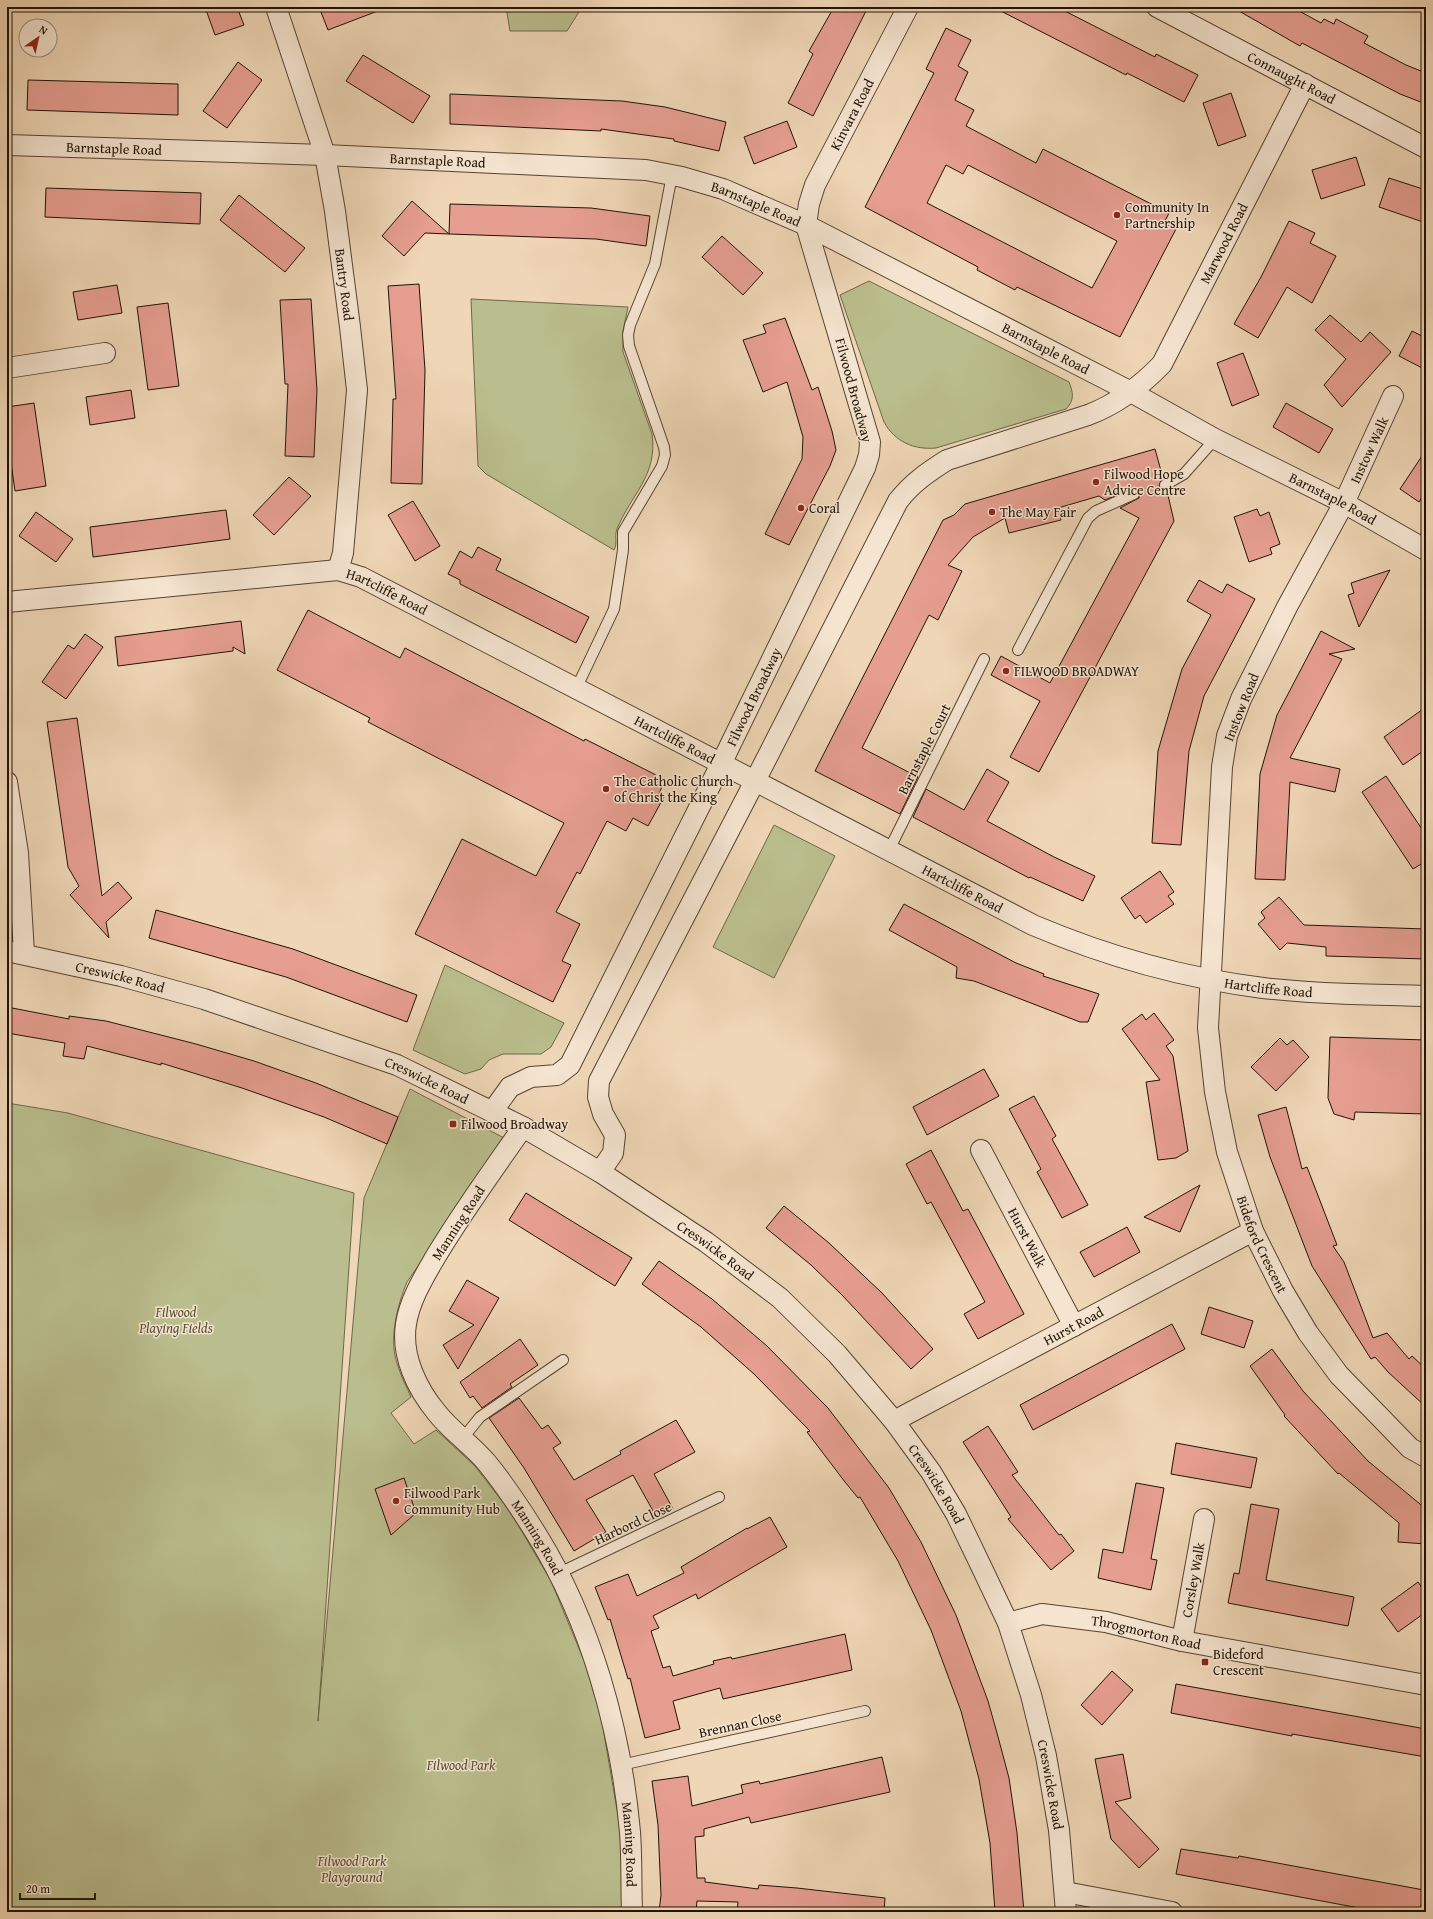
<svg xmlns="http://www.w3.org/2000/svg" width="1433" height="1919" viewBox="0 0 1433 1919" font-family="'Gentium Book Plus',serif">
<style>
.green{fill:#babd8d;stroke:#6d6848}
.building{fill:#e69e90;stroke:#201304;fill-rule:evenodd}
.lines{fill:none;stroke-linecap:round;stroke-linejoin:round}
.service-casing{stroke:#544430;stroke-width:12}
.minor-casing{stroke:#544430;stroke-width:22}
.service{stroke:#f5e4d0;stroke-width:10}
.minor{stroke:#f5e4d0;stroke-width:20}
.poi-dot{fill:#8f2418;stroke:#f5e4d0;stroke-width:1.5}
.labels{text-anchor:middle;stroke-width:3;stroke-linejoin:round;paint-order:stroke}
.street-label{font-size:14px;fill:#201304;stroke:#f5e4d0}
.poi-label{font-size:14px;fill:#201304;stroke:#f5e4d0;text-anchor:start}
.park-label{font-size:14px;font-style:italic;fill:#564e34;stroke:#f5e4d0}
</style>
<rect width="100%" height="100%" fill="#efd6b6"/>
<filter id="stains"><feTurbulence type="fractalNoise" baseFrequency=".005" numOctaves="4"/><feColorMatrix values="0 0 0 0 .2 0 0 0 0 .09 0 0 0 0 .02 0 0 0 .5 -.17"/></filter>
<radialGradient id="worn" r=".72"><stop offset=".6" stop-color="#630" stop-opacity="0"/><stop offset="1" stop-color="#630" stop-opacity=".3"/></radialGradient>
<path class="green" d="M 506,7 L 582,7 L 567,31 L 510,31 Z
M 869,281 L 1069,382 C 1073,392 1075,400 1066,409 L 936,448 C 914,450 895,442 884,422 L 840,295 Z
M 471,299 L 628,307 L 623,331 L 623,352 L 652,434 C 658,476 631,494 617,529 C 614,536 618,543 614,550 L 486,474 L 478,466 Z
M 774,825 L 835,856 L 774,978 L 713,947 Z
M 445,965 L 564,1023 L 551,1047 L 541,1054 L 503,1054 L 489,1060 L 481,1069 L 465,1074 L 413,1050 Z
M 410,1089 L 506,1139 L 407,1282 C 397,1306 388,1341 398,1366 C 401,1377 407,1387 411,1397 L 391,1413 L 414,1444 L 436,1430 L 475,1466 L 511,1513 L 551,1581 L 585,1663 L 601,1716 L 626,1863 L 625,1912 L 7,1912 L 7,1103 L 68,1113 L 354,1193 L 318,1721 L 364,1198 Z"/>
<path class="building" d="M 205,7 L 237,7 L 244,25 L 215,35 Z
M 319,7 L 383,7 L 383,9 L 328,30 Z
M 834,7 L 868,7 L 813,116 L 788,103 L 813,54 L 809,51 Z
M 993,7 L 1057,7 L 1155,57 L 1156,54 L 1198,75 L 1184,102 L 1127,73 L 1126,75 Z
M 1232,7 L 1292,7 L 1321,23 L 1324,19 L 1334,24 L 1336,19 L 1368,36 L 1364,43 L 1406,65 L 1426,73 L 1426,104 L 1400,94 L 1302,43 L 1300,46 Z
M 946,28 L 971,40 L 958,66 L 968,72 L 955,100 L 974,110 L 966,126 L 1036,163 L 1043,149 L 1169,213 L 1164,223 L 1176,229 L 1120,337 L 1017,287 L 1015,290 L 977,270 L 978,267 L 865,207 L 934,73 L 926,69 ZM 946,165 L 963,174 L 968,165 L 1117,241 L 1092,288 L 927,203 Z
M 363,55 L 430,96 L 413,123 L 346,81 Z
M 238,62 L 262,80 L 227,128 L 203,111 Z
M 28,80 L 178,84 L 178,115 L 27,110 Z
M 1231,93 L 1246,136 L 1218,146 L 1203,103 Z
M 450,94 L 622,101 L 665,107 L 726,122 L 719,151 L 674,141 L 674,139 L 601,129 L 601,131 L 450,124 Z
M 787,121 L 797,147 L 754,164 L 744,137 Z
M 1356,157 L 1365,185 L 1321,199 L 1312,170 Z
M 1389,178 L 1426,190 L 1426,223 L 1379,207 Z
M 46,188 L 201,193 L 200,224 L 45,217 Z
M 239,195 L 305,248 L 285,272 L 220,220 Z
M 412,201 L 449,234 L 425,233 L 404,256 L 382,236 Z
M 450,204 L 591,208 L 650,216 L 646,246 L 596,239 L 449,234 Z
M 1289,221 L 1315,233 L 1310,243 L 1336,256 L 1312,303 L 1287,287 L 1258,338 L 1234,324 L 1261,277 Z
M 722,236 L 763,273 L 743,295 L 702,257 Z
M 419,284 L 425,370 L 422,484 L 391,483 L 393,399 L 396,399 L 388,286 Z
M 117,285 L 122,313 L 78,320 L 73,292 Z
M 311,299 L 317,390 L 314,457 L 285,456 L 288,384 L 285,384 L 280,300 Z
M 168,303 L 179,386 L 148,390 L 137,307 Z
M 1330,315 L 1361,342 L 1370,332 L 1391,352 L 1342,407 L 1324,385 L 1346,359 L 1315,330 Z
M 785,318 L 812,390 L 818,387 L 832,431 L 836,450 L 830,466 L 789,545 L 765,534 L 802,459 L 803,437 L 787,382 L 763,392 L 743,340 L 766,333 L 763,325 Z
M 1412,331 L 1426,338 L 1426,370 L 1399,356 Z
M 1243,353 L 1259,395 L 1232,406 L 1217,363 Z
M 131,390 L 135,418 L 90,425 L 86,397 Z
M 34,403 L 46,486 L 15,491 L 7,435 L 7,407 Z
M 1286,403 L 1333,429 L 1319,453 L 1273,427 Z
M 1155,449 L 1163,478 L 1159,485 L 1161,490 L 1167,491 L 1174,521 L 1039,772 L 1010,757 L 1040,701 L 991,675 L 1001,656 L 1050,683 L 1139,518 L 1120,508 L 1139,498 L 1140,492 L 1135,488 L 1105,500 L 1099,496 L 1058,508 L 1061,520 L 1009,533 L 1005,518 L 973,537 L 948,565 L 962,571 L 938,620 L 929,615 L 862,748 L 918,777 L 900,814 L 815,771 L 943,520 L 954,515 L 965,504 Z
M 1426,450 L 1426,491 L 1419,502 L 1400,489 Z
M 289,477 L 311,496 L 274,535 L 253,515 Z
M 413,501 L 440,546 L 415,561 L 388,515 Z
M 1257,509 L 1260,516 L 1269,512 L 1280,544 L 1270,548 L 1272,554 L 1249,562 L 1234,517 Z
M 226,510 L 230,539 L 93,557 L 90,527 Z
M 36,512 L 73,539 L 56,562 L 19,536 Z
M 478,547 L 501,559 L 496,570 L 589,617 L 576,643 L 460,584 L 460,580 L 448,574 L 460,551 L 472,558 Z
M 1390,570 L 1364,618 L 1359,627 L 1348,595 L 1354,593 L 1351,583 Z
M 1199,580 L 1222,593 L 1227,584 L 1255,599 L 1204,696 L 1189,751 L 1181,845 L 1152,843 L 1158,751 L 1182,669 L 1211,615 L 1187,601 Z
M 308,610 L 400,658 L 405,648 L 584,741 L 585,739 L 656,775 L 655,780 L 663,784 L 659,794 L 664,797 L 648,826 L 633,818 L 626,831 L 607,821 L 580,874 L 577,872 L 556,912 L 580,924 L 562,961 L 571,965 L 553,1002 L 415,934 L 462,839 L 536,876 L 564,823 L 368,722 L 370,718 L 277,670 Z
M 241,621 L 245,654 L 233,647 L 233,651 L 118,666 L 115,637 Z
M 1321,631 L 1355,649 L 1329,654 L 1342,659 L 1290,758 L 1340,769 L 1335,792 L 1290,782 L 1285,880 L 1255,879 L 1260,774 L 1277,715 Z
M 85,634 L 103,647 L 66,699 L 42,682 L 68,645 L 74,649 Z
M 1426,707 L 1426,749 L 1403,765 L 1384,737 Z
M 77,718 L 102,896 L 118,882 L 132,898 L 106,922 L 109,938 L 70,895 L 79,886 L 68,867 L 47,722 Z
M 987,769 L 1009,782 L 987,821 L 1054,857 L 1095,876 L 1083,901 L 1030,877 L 1029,878 L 913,817 L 926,789 L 964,810 Z
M 1386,776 L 1426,835 L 1426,861 L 1413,869 L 1362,792 Z
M 1160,871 L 1174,892 L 1168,896 L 1174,904 L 1146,923 L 1140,915 L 1135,919 L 1121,898 Z
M 1279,897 L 1304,925 L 1426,929 L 1426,959 L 1326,956 L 1326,947 L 1287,943 L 1280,950 L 1258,924 L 1265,918 L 1261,912 Z
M 904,904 L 1016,963 L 1044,974 L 1043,976 L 1099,994 L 1088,1022 L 1080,1022 L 974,981 L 956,978 L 957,967 L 889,930 Z
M 156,910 L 293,949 L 417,995 L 407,1022 L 286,977 L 149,938 Z
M 7,1007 L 69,1019 L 69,1016 L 106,1021 L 196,1044 L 254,1061 L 316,1083 L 398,1117 L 387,1144 L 324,1117 L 242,1088 L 161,1063 L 161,1065 L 87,1046 L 84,1059 L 63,1056 L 65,1043 L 7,1033 Z
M 1154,1013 L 1174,1040 L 1166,1046 L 1173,1056 L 1188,1151 L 1176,1158 L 1158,1160 L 1146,1082 L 1160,1080 L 1122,1029 L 1142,1014 L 1146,1020 Z
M 1330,1037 L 1426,1040 L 1426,1114 L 1355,1112 L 1354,1120 L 1334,1114 L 1328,1098 Z
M 1280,1038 L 1287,1045 L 1293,1040 L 1309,1057 L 1276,1091 L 1251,1067 Z
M 984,1069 L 999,1096 L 927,1135 L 913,1107 Z
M 1034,1096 L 1056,1136 L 1052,1139 L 1088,1205 L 1062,1218 L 1037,1172 L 1041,1169 L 1009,1109 Z
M 1286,1107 L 1302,1169 L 1307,1167 L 1337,1245 L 1333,1246 L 1344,1262 L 1373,1338 L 1387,1333 L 1409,1359 L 1412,1356 L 1426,1369 L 1426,1407 L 1388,1372 L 1375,1357 L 1371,1359 L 1312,1266 L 1270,1157 L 1258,1115 Z
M 931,1150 L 963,1211 L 968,1209 L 1024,1314 L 978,1339 L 964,1314 L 985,1302 L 931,1202 L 927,1204 L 906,1164 Z
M 1200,1185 L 1180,1232 L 1144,1217 Z
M 526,1193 L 632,1258 L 615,1286 L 509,1220 Z
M 784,1206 L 829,1243 L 882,1293 L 933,1349 L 911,1369 L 842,1295 L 811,1265 L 766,1228 Z
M 1127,1227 L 1140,1252 L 1094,1277 L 1080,1252 Z
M 659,1261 L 712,1299 L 767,1346 L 828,1408 L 889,1488 L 921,1542 L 956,1615 L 988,1701 L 997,1733 L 1009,1778 L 1017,1833 L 1024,1912 L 995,1912 L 990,1843 L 985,1814 L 979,1779 L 961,1711 L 931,1630 L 898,1561 L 860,1497 L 858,1498 L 845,1482 L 807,1432 L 810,1431 L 754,1374 L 701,1327 L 642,1284 Z
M 467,1280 L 499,1298 L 458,1369 L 443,1345 L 474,1325 L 449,1311 Z
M 1209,1307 L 1253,1321 L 1244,1348 L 1201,1334 Z
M 1172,1324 L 1185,1349 L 1033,1430 L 1020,1405 Z
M 520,1339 L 538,1365 L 510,1384 L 512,1387 L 482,1408 L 473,1396 L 470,1398 L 460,1382 Z
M 1272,1349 L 1303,1391 L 1368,1461 L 1426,1509 L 1426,1544 L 1398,1542 L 1399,1523 L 1339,1473 L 1338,1474 L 1284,1416 L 1285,1415 L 1250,1366 Z
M 519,1398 L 542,1429 L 548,1425 L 561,1443 L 553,1448 L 574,1480 L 621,1454 L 620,1451 L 676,1420 L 695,1452 L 654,1474 L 673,1509 L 657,1518 L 633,1475 L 586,1500 L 606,1532 L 574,1551 L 524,1468 L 489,1418 Z
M 988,1426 L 1018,1472 L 1012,1475 L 1059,1535 L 1061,1534 L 1074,1551 L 1051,1570 L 1008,1519 L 1011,1517 L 963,1442 Z
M 1176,1443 L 1257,1458 L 1251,1488 L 1171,1474 Z
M 404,1478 L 416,1513 L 391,1535 L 375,1489 Z
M 1136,1483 L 1164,1488 L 1151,1559 L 1157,1560 L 1151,1590 L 1098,1578 L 1103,1549 L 1123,1553 Z
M 1251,1504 L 1279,1509 L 1266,1580 L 1354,1597 L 1348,1626 L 1228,1603 L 1234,1573 L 1239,1574 Z
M 770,1517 L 787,1547 L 698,1599 L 696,1594 L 653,1616 L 659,1628 L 651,1631 L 663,1668 L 670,1666 L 673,1676 L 714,1664 L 713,1661 L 731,1657 L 732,1659 L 845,1634 L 852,1670 L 723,1699 L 720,1688 L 673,1701 L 680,1729 L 645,1738 L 630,1678 L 628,1679 L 610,1619 L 608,1620 L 595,1587 L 628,1574 L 637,1596 L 684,1573 L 681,1567 L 747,1528 L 747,1529 Z
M 1418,1582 L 1426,1593 L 1426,1612 L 1398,1632 L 1381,1609 Z
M 1112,1671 L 1133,1690 L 1102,1725 L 1081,1705 Z
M 1176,1684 L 1426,1729 L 1426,1757 L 1292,1734 L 1292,1736 L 1171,1713 Z
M 1123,1754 L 1131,1798 L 1115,1802 L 1159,1849 L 1139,1868 L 1111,1839 L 1095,1759 Z
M 882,1757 L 890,1792 L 751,1823 L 749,1817 L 704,1829 L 704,1836 L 695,1837 L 697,1878 L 705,1878 L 705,1882 L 758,1889 L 759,1885 L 797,1888 L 885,1898 L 884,1912 L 737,1912 L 738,1902 L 697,1901 L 696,1912 L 659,1912 L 661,1895 L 658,1825 L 652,1781 L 688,1776 L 692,1806 L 743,1793 L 741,1785 L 759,1781 L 760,1784 Z
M 1181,1849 L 1238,1858 L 1239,1856 L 1424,1890 L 1420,1912 L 1381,1912 L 1176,1874 Z"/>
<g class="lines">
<g class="service-casing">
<path id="service" d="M 1165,485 L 1184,474 L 1215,439
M 1018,650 L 1088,518 L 1096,511 L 1134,494
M 576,689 L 614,609 L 623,550 L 623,532 L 662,466 L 665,455 L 664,447 L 629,346 L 628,335 L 630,325 L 655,264 L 672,175
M 889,850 L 984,659
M 463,1438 L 480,1417 L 563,1360
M 559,1573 L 719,1497
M 621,1765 L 865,1711"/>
</g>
<g class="minor-casing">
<g id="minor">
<path id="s1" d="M 276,7 L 325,155 L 335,211 L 350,327 L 357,390 L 343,553 L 338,570"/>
<path id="s2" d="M 1157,7 L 1426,148"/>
<path id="s3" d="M 7,145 L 325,155 L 646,170 L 682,177 L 723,189 L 806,225 L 1131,392 L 1215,439 L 1344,503 L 1426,550"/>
<path d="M 7,368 L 105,353"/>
<path id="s4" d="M 1393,396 L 1344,503 L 1287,607 L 1241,699 L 1227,736 L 1222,767 L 1208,1028 L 1215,1092 L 1227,1152 L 1253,1231 L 1283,1291 L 1308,1333 L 1339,1375 L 1381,1418 L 1410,1448 L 1426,1457"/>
<path id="s5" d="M 7,602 L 338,570 L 361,577 L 1033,925 C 1106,956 1184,978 1263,988 C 1317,994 1372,995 1426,996"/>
<path d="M 7,782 L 18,853 L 24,953"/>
<path id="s6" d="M 7,951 L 121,976 L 204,999 L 397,1065 L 523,1127 L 600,1172 L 706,1242 L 780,1298 L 837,1354 L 894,1421 L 931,1472 L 956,1514 L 981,1566 L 1008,1623 L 1031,1695 L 1046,1756 L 1059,1830 L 1066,1912"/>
<path id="s7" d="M 492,1112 L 510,1087 L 531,1077 L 557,1075 L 570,1065 L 721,764 L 865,468 L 869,455 L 870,442 L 806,225 L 809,204 L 815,185 L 908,7"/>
<path id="s8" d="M 523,1127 C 493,1170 463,1211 436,1256 C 424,1277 410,1299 406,1324 C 401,1356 417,1389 437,1413 C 451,1431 472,1445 487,1463 C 505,1485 522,1511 537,1535 C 591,1622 621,1731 630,1832 C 632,1859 631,1886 632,1912"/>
<path id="s9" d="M 981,1150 L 1074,1326"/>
<path id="s10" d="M 600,1172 L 613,1153 L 615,1135 L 603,1114 L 598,1097 L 599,1081 L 755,781 L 898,501 C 912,483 928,472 947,460 L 1088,415 C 1117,404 1140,387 1162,364 L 1305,84"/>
<path id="s11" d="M 894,1421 L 1253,1231"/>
<path id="s12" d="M 1008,1623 L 1042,1614 L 1106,1622 L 1182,1641 L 1426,1685"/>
<path id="s13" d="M 1182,1641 L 1204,1519"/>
<path d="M 1065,1892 L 1172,1912"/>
</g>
</g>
<use href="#service" class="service"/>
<use href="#minor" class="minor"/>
</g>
<g class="poi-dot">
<circle cx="1117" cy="215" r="4"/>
<circle cx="1096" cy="482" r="4"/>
<circle cx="801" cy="508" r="4"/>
<circle cx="992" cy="512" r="4"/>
<circle cx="1006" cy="671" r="4"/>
<circle cx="606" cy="789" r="4"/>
<rect x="449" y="1120" width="8" height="8" rx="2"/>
<circle cx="396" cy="1501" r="4"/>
<rect x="1201" y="1658" width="8" height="8" rx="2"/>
</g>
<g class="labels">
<g class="street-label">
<text dy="5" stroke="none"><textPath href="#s2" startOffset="152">Connaught Road</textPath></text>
<text dy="5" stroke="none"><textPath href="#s7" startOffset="1136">Kinvara Road</textPath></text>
<text dy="5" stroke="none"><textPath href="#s3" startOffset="107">Barnstaple Road</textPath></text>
<text dy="5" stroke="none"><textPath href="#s3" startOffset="431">Barnstaple Road</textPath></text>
<text dy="5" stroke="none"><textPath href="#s3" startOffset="755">Barnstaple Road</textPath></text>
<text dy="5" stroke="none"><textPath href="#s10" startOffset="1190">Marwood Road</textPath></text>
<text dy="5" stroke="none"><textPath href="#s1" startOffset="287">Bantry Road</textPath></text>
<text dy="5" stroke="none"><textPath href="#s3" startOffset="1079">Barnstaple Road</textPath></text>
<text transform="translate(854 390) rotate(75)" y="5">Filwood Broadway</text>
<text transform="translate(1369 450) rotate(-65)" y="5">Instow Walk</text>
<text dy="5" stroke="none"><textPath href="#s3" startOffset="1403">Barnstaple Road</textPath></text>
<text dy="5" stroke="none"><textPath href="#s5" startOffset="386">Hartcliffe Road</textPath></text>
<text dy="5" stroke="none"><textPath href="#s7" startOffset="508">Filwood Broadway</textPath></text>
<text transform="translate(1241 707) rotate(-68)" y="5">Instow Road</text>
<text dy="5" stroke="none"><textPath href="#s5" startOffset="710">Hartcliffe Road</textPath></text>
<text transform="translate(924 749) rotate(-63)" y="5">Barnstaple Court</text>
<text dy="5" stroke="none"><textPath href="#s5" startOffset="1034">Hartcliffe Road</textPath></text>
<text dy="5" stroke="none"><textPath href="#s6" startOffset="116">Creswicke Road</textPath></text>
<text dy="5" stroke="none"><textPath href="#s5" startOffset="1358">Hartcliffe Road</textPath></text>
<text dy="5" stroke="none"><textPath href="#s6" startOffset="440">Creswicke Road</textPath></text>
<text transform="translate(458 1223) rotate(-57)" y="5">Manning Road</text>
<text dy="5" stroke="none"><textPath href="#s9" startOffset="99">Hurst Walk</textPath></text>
<text dy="5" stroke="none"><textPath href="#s4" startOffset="896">Bideford Crescent</textPath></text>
<text dy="5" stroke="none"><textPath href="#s6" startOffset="776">Creswicke Road</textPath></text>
<text dy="5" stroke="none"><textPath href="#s11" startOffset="203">Hurst Road</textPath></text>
<text dy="5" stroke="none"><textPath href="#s6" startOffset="1100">Creswicke Road</textPath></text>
<text transform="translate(633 1523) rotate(-25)" y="5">Harbord Close</text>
<text dy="5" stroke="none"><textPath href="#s8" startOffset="488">Manning Road</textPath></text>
<text dy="5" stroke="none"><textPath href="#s13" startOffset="62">Corsley Walk</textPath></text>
<text dy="5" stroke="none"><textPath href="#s12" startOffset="141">Throgmorton Road</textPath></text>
<text transform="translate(740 1724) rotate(-12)" y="5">Brennan Close</text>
<text dy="5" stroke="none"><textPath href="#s6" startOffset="1424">Creswicke Road</textPath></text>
<text dy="5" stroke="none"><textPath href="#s8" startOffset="812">Manning Road</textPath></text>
</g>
<g class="poi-label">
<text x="1125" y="212">Community In<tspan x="1125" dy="16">Partnership</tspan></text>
<text x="1104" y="479">Filwood Hope<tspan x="1104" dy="16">Advice Centre</tspan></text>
<text x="809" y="513">Coral</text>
<text x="1000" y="517">The May Fair</text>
<text x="1014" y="676">FILWOOD BROADWAY</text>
<text x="614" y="786">The Catholic Church<tspan x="614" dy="16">of Christ the King</tspan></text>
<text x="461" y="1129">Filwood Broadway</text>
<text x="404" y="1498">Filwood Park<tspan x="404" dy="16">Community Hub</tspan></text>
<text x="1213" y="1659">Bideford<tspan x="1213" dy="16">Crescent</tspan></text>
</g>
<g class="park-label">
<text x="176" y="1317">Filwood<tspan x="176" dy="16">Playing Fields</tspan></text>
<text x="461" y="1770">Filwood Park</text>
<text x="352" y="1866">Filwood Park<tspan x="352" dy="16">Playground</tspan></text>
</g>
</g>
<rect width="1433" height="1919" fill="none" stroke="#efd6b6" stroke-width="24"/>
<rect x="8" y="8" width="1417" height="1903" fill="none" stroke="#201304" stroke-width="2"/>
<rect x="12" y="12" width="1409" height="1895" fill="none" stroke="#201304"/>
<g transform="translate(38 38) rotate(34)"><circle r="19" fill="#f5e4d0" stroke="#a0907e"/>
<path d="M0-3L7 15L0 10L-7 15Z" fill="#8f2418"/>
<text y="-6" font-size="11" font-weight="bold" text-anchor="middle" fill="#201304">N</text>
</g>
<path d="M20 1893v6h75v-6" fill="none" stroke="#201304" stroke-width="2"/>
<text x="26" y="1893" font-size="12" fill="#201304" stroke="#f5e4d0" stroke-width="3" paint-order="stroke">20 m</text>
<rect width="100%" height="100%" filter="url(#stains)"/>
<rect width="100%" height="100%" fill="url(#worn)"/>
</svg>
